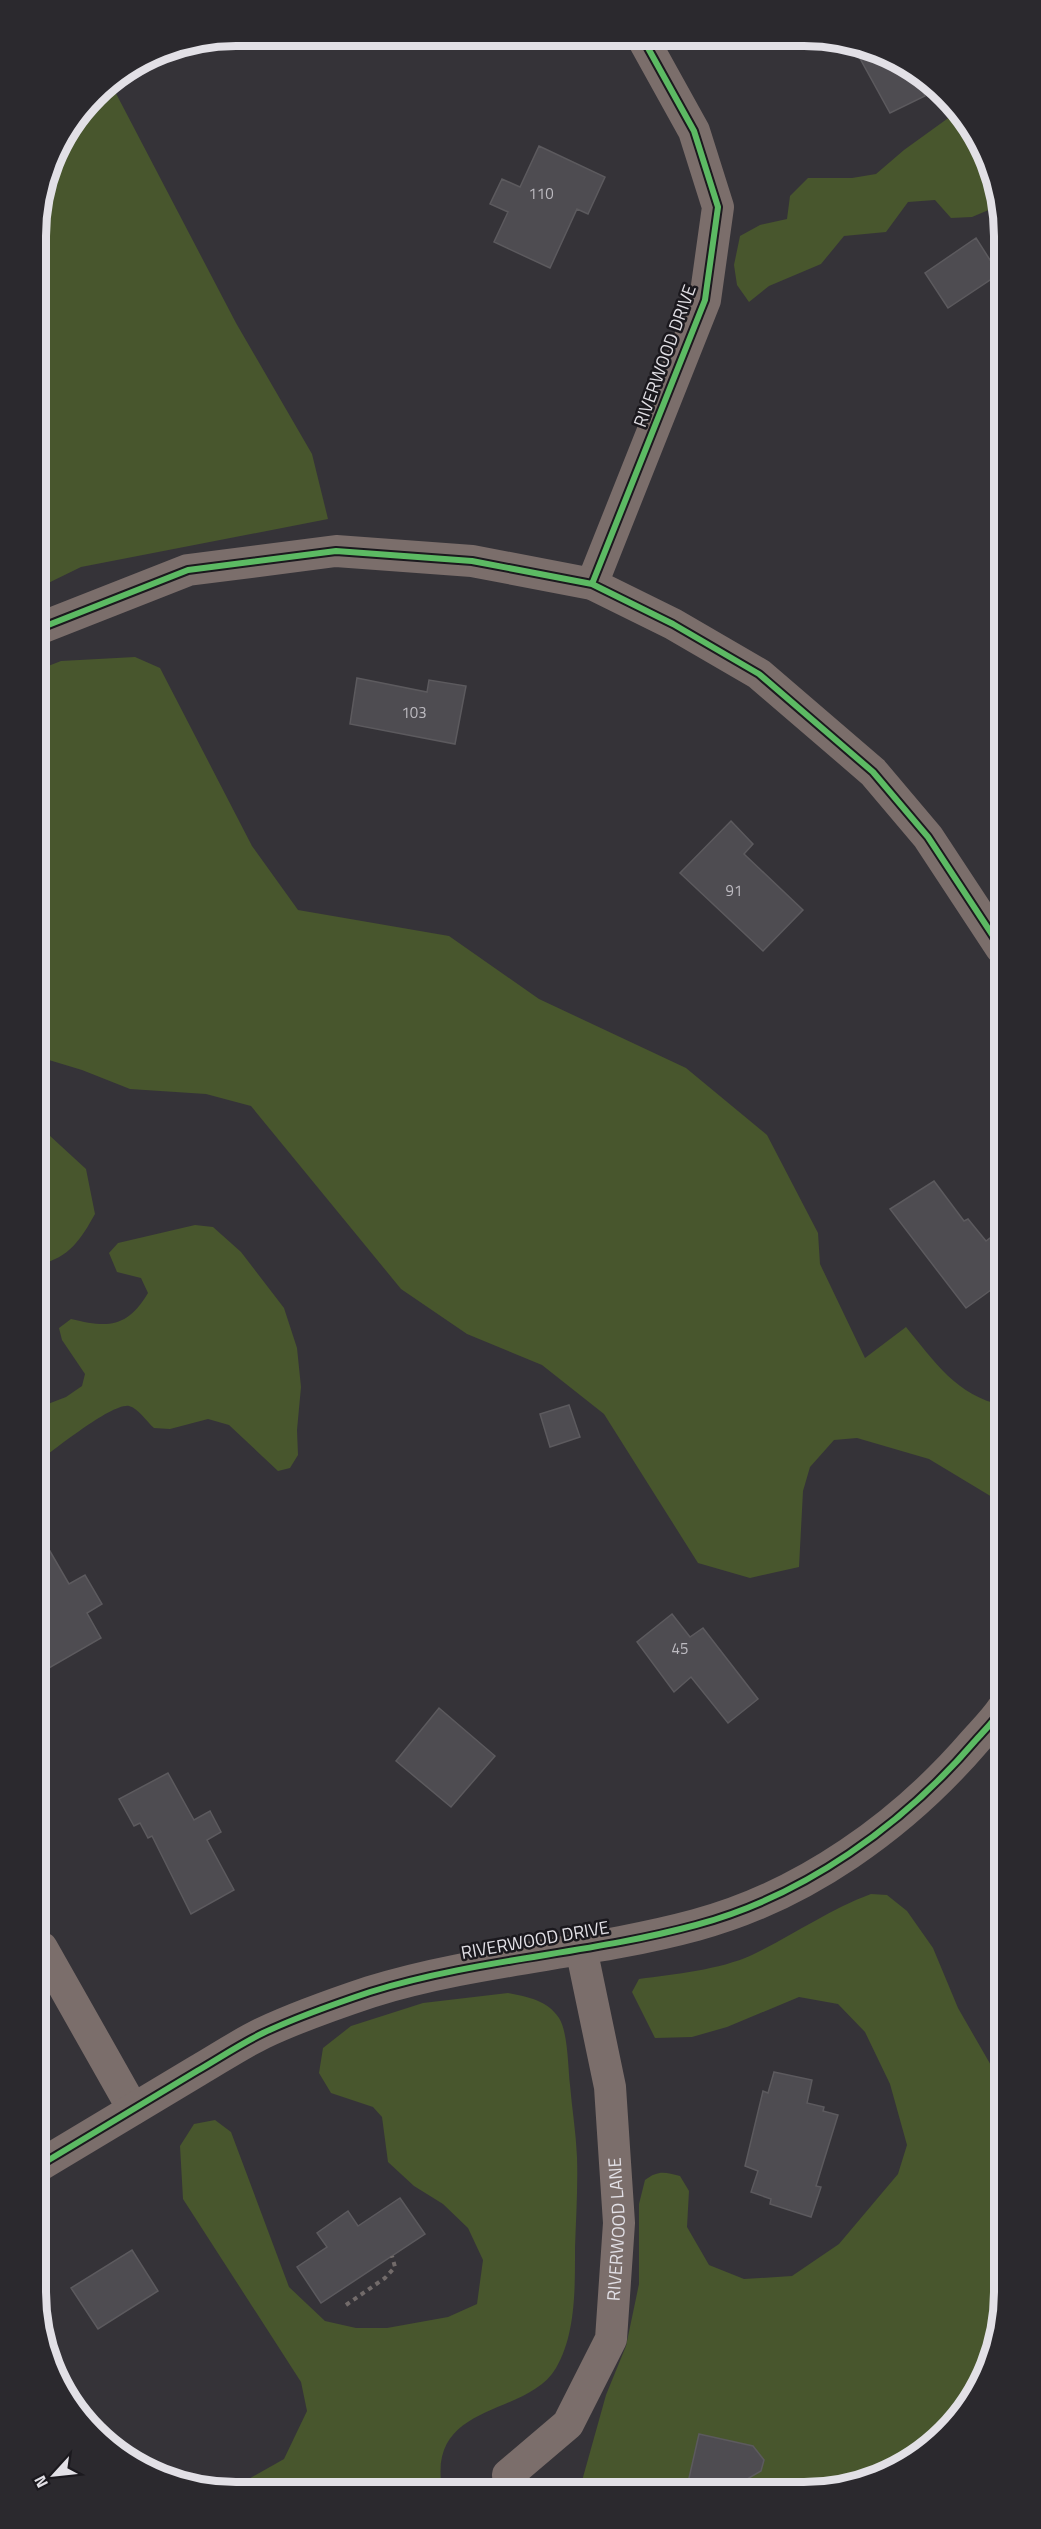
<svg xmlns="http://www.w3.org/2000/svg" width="1041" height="2529" viewBox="0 0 1041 2529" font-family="'Titillium Web',sans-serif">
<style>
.green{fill:#48562d}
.building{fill:#4e4c51;stroke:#5c5a5e;stroke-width:1.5}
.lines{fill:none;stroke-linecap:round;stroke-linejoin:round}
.path{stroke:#726b6a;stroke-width:4;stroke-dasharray:4.5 4.5;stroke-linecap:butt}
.minor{stroke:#7b6e6b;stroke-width:32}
.cycleway-casing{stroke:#1b191e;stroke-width:10}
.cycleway{stroke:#5cba63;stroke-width:6}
.labels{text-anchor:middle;stroke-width:5;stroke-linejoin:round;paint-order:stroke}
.number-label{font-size:15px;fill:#bdbbc1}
.street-label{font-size:18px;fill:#e2e0e6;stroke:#1b191e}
.rim{fill:none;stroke:#e2e0e6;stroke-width:8}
</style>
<rect width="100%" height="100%" fill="#353338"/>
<path class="green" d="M 110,82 L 236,323 L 312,454 L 328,519 L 81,567 L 38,588 L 36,223 L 56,148 L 104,86 Z
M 958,111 C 980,139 998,169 998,206 L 972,217 L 951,218 L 935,200 L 908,202 L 886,232 L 844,236 L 821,264 L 769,286 L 749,302 L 737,285 L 734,265 L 740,236 L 760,225 L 787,219 L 790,196 L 808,178 L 852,178 L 876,174 L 904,150 Z
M 135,657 L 160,668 L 252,846 L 298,910 L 449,936 L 539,999 L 686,1068 L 767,1135 L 818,1233 L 820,1264 L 865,1358 L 906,1327 C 934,1361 957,1396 1002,1405 L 1002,1503 L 929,1459 L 857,1438 L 834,1440 L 810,1467 L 803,1491 L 799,1567 L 750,1578 L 698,1563 L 604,1414 L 542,1365 L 467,1334 L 401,1289 L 251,1106 L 206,1094 L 130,1089 L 82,1070 L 39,1057 L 38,670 L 61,661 Z
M 39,1134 L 49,1135 L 86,1169 L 95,1214 C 81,1239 69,1258 40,1264 Z
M 195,1225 L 213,1227 L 241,1252 L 284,1308 L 297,1348 L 301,1387 L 297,1430 L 298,1455 L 290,1468 L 278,1471 L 229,1425 L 208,1419 L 170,1429 L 154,1428 C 147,1422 138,1408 129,1406 C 112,1403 56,1449 40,1460 L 40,1407 L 66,1397 L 82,1386 L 85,1374 L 62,1340 L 59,1328 L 71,1319 C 108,1328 127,1328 148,1293 L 141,1278 L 117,1272 L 109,1253 L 118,1243 Z
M 871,1894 L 887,1895 L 907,1911 L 933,1948 L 958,2008 L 1004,2088 L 1005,2286 L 1002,2295 L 1004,2306 L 990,2369 L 956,2425 L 916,2459 L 856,2486 L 580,2488 L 606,2395 L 626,2346 L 639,2284 L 639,2204 L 645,2180 C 658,2170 665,2172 680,2176 L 689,2191 L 687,2227 L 709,2265 L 744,2279 L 792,2276 L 839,2244 L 898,2174 L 907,2145 L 890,2084 L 865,2032 L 838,2004 L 799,1997 L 727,2027 L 692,2037 L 655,2038 L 632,1992 L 639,1979 C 675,1974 719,1970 752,1955 C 792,1936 828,1910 871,1894 Z
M 508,1993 C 528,1997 547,2000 559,2018 C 568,2032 568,2068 570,2085 C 572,2109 576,2133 577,2157 C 578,2187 576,2218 575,2248 C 575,2287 576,2334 556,2368 C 528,2417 427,2401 442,2488 L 231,2489 L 284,2459 L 307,2411 L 301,2382 L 183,2199 L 180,2146 L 194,2124 L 215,2120 L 231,2132 L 289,2287 L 325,2321 L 356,2328 L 387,2328 L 448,2317 L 477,2304 L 483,2260 L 468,2228 L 443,2204 L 414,2186 L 388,2162 L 382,2117 L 373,2107 L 331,2093 L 319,2073 L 323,2048 L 351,2026 L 423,2003 Z"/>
<path class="building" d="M 852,44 L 913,74 L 925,96 L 890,113 Z
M 539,146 L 605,177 L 588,214 L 577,209 L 550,268 L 494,242 L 508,212 L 490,204 L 502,179 L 520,187 Z
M 976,238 L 999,274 L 948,308 L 925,273 Z
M 357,678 L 427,692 L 429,680 L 466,686 L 455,744 L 350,724 Z
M 731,821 L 753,844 L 744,854 L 803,910 L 763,951 L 680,873 Z
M 934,1181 L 964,1221 L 968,1219 L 986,1241 L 990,1238 L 1001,1252 L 1002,1282 L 966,1308 L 890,1209 Z
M 569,1405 L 580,1437 L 550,1447 L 540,1414 Z
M 40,1534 L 69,1584 L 85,1575 L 102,1604 L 87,1613 L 101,1638 L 49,1668 L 41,1654 Z
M 672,1614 L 690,1637 L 703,1628 L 758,1699 L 728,1723 L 691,1677 L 674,1692 L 637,1642 Z
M 439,1708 L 495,1756 L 451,1807 L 396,1761 Z
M 168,1773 L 194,1820 L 210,1811 L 221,1832 L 207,1840 L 234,1890 L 191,1914 L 152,1836 L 148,1838 L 140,1823 L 134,1826 L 119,1799 Z
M 774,2072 L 812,2080 L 807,2103 L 824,2107 L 823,2111 L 838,2115 L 816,2186 L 821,2187 L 811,2217 L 770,2204 L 771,2199 L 751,2192 L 758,2171 L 745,2166 L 763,2091 L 768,2093 Z
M 400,2198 L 425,2234 L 321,2303 L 297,2267 L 327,2247 L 317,2233 L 348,2211 L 358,2226 Z
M 132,2250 L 158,2291 L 98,2329 L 71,2288 Z
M 699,2434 L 753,2446 L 764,2460 L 761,2471 L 747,2479 L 745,2487 L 687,2487 Z"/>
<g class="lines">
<path class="path" d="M 993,356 L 999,356
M 346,2305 L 385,2278 L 395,2267 L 392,2256"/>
<g class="minor">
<path d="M 592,584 L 705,300 L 718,207 L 694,131 L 643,39"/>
<path d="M 38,629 L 188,570 L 336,551 L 472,561 L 592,584 L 673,624 L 759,674 L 873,772 L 928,837 L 1001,948"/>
<path d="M 42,1948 L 133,2109"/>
<path d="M 42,2164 C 93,2133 145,2102 197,2071 C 218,2059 240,2044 263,2033 C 297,2017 334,2004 370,1992 C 476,1959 589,1954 696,1925 C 804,1896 903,1825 975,1741 C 984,1731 995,1720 1003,1708"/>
<path id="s1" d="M 508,2475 L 568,2424 L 611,2339 L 619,2223 L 610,2087 L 581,1948"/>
</g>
<g class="cycleway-casing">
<path id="cycleway" d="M 592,584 L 705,300 L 718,207 L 694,131 L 643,39
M 38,629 L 188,570 L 336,551 L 472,561 L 592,584 L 673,624 L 759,674 L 873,772 L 928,837 L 1001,948
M 42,2164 C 93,2133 145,2102 197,2071 C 218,2059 240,2044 263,2033 C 297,2017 334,2004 370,1992 C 476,1959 589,1954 696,1925 C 804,1896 903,1825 975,1741 C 984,1731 995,1720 1003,1708"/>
</g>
<use href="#cycleway" class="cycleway"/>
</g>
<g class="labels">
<g class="number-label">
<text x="541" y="199">110</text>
<text x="414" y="718">103</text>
<text x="734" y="896">91</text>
<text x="680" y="1654">45</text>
</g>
<g class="street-label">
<text transform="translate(665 356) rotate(-70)" y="6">RIVERWOOD DRIVE</text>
<text transform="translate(535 1940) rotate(-10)" y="6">RIVERWOOD DRIVE</text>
<text dy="6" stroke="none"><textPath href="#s1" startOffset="284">RIVERWOOD LANE</textPath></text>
</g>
</g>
<path d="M0 0H1041V2529H0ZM236 46H804A190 190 0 0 1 994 236V2292A190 190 0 0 1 804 2482H236A190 190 0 0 1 46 2292V236A190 190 0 0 1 236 46Z" fill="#2b292e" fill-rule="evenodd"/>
<path class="rim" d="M236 46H804A190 190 0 0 1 994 236V2292A190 190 0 0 1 804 2482H236A190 190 0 0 1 46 2292V236A190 190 0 0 1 236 46Z"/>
<g transform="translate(54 2475) rotate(243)" stroke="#1b191e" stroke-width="4.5" paint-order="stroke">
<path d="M0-4.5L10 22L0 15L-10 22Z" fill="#e2e0e6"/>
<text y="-9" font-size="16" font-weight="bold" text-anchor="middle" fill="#e2e0e6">N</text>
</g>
</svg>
